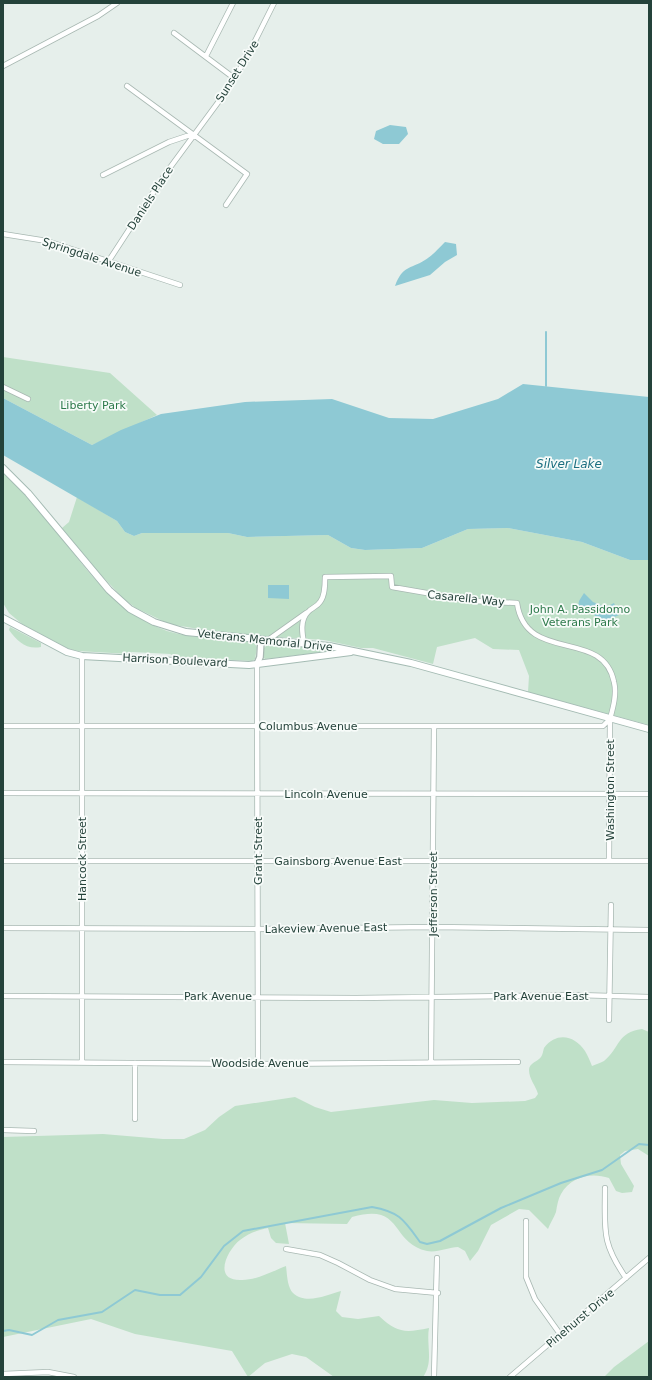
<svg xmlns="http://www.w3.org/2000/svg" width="652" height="1380" viewBox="0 0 652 1380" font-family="'DejaVu Sans',sans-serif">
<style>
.green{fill:#bfe0c8}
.water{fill:#8ec9d4}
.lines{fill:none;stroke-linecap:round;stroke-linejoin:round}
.stream{stroke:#8ec9d4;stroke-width:2}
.minor-casing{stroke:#a8b8b2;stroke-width:6}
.tertiary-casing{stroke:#a8b8b2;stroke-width:8}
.secondary-casing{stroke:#a4bbb3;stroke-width:8}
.minor{stroke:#fff;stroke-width:4.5}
.tertiary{stroke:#fff;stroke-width:5.5}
.secondary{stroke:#fff;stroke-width:6}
.labels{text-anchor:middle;stroke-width:3.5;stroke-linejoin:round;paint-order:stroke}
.street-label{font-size:11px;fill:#24423a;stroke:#f7fbf9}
.park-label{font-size:11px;fill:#2d7a4b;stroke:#f7fbf9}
.water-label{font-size:12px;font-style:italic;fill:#1c6f80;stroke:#f7fbf9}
</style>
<rect width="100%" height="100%" fill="#e6efeb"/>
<path class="green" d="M 3,357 L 110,373 L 157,415 L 92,445 L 3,398 Z
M 3,472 C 16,485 29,498 41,512 C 78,556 109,611 167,631 C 195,640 225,636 254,643 L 257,647 L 255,659 L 252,661 L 176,657 L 170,654 L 132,652 L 129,654 L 78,651 L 69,649 L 22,624 L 9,613 L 3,603 Z
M 77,497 L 117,521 L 125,532 L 134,536 L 142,533 L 228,533 L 247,537 L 328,535 L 351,548 L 365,550 L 422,548 L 468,529 L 508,528 L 582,542 L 630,560 L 649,560 L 649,725 L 528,692 L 529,676 L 519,650 L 493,649 L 475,638 L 437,647 L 433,664 L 373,648 L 361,648 L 324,640 L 228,634 L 169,624 L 136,608 L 124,599 L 100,574 L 62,528 L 69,522 Z
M 10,627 L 41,643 L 41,647 C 26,650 17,641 9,630 Z
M 270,642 L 328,649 L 331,651 L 265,659 L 263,657 L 264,648 Z
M 642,1029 L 649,1032 L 649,1156 L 638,1149 L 625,1151 L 620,1155 L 621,1164 L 634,1186 L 632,1192 L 622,1193 L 616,1191 L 609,1178 C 592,1172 571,1176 561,1194 C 558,1199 557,1206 556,1212 C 554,1218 550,1223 548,1229 L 529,1210 L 519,1209 L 491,1225 L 478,1251 L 470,1261 L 465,1251 L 458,1247 C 449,1247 437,1253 427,1251 C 389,1242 404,1202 352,1217 L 347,1224 L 285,1223 L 289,1244 L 276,1243 L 271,1238 L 268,1228 C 258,1230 249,1233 240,1240 C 228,1249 212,1280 240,1280 C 255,1281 273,1271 286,1266 C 287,1273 287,1287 293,1293 C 306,1305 327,1295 341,1291 L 336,1311 L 342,1317 L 358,1319 L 379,1316 C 397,1333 405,1333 429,1328 C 426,1345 434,1362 423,1377 L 334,1377 L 306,1357 L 292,1354 L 265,1363 L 248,1377 L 232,1351 L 135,1334 L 91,1319 L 3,1337 L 3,1137 L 103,1134 L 163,1139 L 184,1139 L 205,1130 L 219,1117 L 235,1106 L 295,1097 L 315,1107 L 331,1112 L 434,1100 L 472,1103 L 525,1101 L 535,1098 L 538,1094 C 536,1086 529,1079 529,1070 C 529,1063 537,1062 541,1057 C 543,1054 543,1051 544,1048 C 557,1031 575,1036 585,1051 C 588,1056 590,1061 592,1066 C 596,1064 601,1063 604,1061 C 620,1048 617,1032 642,1029 Z
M 649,1341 L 649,1377 L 604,1377 L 614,1367 Z"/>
<path class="water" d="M 390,125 L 406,127 L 408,134 L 399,144 L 383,144 L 374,139 L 376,131 Z
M 445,242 L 456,244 L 457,255 L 445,262 L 430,275 L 395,286 C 403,265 409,270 425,260 C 432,256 439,248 445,242 Z
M 523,384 L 649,397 L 649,560 L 630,560 L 582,542 L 508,528 L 468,529 L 422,548 L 365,550 L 351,548 L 328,535 L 247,537 L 228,533 L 142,533 L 134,536 L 125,532 L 117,521 L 3,455 L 3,398 L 92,445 L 121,430 L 161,414 L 245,402 L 332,399 L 389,418 L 433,419 L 498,399 Z
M 268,585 L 289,585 L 289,599 L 268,598 Z
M 584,593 L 593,602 L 606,607 L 614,603 L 619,615 L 599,624 L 594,614 L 589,612 L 577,614 L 579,601 Z"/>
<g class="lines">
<path class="stream" d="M 546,332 L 546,386
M 3,1331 L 9,1330 L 32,1335 L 58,1320 L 102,1312 L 135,1290 L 160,1295 L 180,1295 L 201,1277 L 224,1246 L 243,1231 L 372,1207 C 400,1212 404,1220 420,1242 L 427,1244 L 440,1241 L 501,1208 L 561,1183 L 602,1170 L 639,1144 L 649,1145"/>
<g class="minor-casing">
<path id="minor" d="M 174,33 L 234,78
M 206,56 L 233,3
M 3,66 L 98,16 L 117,3
M 127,86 L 247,174 L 226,205
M 103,175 L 169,142 L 193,134
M 3,234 L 47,241 L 180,285
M 108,262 L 166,173 L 225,93 L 246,59 L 274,3
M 3,387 L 28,399
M 268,640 L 306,613
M 304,643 C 302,633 300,620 308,612 C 311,608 317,607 320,602 C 325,596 325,585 325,577 L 391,576 L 392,587 L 473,601 L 517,603 C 526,665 603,627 614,682 C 617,694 613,708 610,719 L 609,861
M 82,656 L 82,1062
M 257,664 L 258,1064
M 3,726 L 603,726 L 610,719
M 3,793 L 649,794
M 3,861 L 649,861
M 3,928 L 258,929 L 433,927 L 649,930
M 3,996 L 356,998 L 576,995 L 649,997
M 609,1020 L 611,905
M 3,1062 L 258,1064 L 518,1062
M 431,1062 L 434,726
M 135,1119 L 135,1063
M 3,1130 L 34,1131
M 605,1188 C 605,1230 601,1242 626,1278
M 526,1221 L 526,1277 L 535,1299 L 560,1334
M 286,1249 L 320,1255 L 338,1263 L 370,1280 L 395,1289 L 438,1293
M 3,1374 L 48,1372 L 74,1377
M 434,1377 L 437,1258
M 510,1377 L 649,1258"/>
</g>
<g class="tertiary-casing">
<path id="tertiary" d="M 257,664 L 260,657 L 261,640"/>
</g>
<g class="secondary-casing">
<path id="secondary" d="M 3,468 L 28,493 L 109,590 L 130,609 L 154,622 L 186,632 L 329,646 L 411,663 L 649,729
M 3,618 L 67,652 L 82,656 L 249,665 L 351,652"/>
</g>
<use href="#minor" class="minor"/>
<use href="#tertiary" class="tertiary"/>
<use href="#secondary" class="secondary"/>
</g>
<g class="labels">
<g class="street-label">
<text transform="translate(237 71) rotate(-58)" y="4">Sunset Drive</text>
<text transform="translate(150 198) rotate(-57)" y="4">Daniels Place</text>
<text transform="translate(92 257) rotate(18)" y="4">Springdale Avenue</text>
<text transform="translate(466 598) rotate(6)" y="4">Casarella Way</text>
<text transform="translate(265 640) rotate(6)" y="4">Veterans Memorial Drive</text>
<text transform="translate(175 660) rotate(3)" y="4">Harrison Boulevard</text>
<text x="308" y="730">Columbus Avenue</text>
<text transform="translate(610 790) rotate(-90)" y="4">Washington Street</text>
<text x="326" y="798">Lincoln Avenue</text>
<text transform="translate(258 851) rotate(-90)" y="4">Grant Street</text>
<text transform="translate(82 859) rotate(-90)" y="4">Hancock Street</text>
<text x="338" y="865">Gainsborg Avenue East</text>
<text transform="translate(433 894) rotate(-90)" y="4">Jefferson Street</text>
<text transform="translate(326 928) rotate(-1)" y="4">Lakeview Avenue East</text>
<text x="218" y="1000">Park Avenue</text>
<text x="541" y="1000">Park Avenue East</text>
<text x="260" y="1067">Woodside Avenue</text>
<text transform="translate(580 1318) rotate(-40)" y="4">Pinehurst Drive</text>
</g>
<g class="park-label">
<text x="93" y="409">Liberty Park</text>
<text x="580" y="613">John A. Passidomo<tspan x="580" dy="13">Veterans Park</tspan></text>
</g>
<g class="water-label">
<text x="569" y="468">Silver Lake</text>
</g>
</g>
<rect width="652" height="1380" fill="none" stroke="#24423a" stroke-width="8"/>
</svg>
